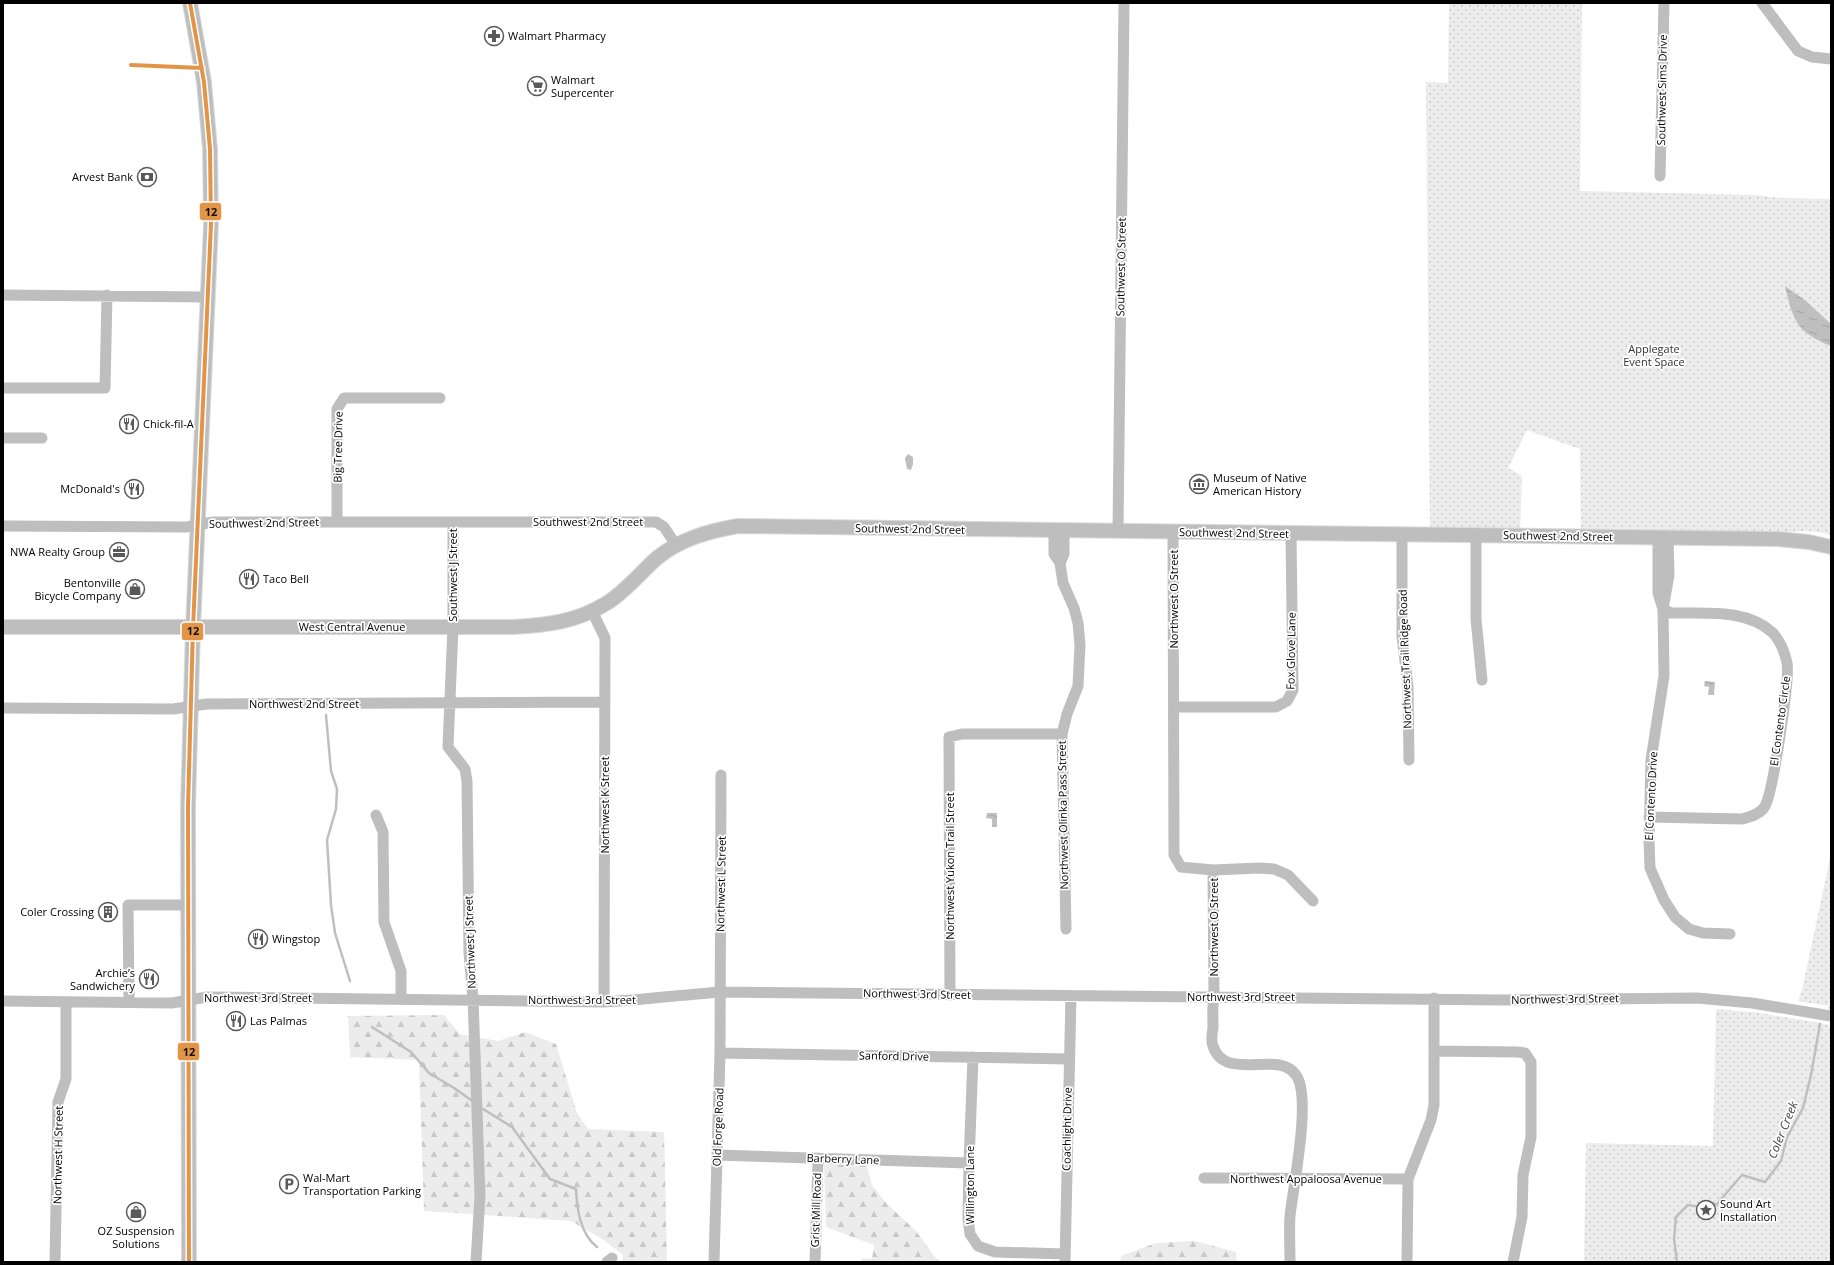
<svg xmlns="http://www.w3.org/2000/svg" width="1834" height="1265" viewBox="0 0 1834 1265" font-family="'Open Sans',sans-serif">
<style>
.forest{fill:url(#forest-firs)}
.park{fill:url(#park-dots)}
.water{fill:url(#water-ripples)}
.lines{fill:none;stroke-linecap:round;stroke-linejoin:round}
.stream{stroke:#bfbfbf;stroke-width:2.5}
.major-casing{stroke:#dbdbdb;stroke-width:16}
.minor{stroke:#bebebe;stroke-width:11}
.major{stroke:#bebebe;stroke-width:14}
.bus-1-casing{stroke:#fff;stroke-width:7}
.bus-1{stroke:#e29547;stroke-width:4}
.labels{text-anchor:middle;stroke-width:3.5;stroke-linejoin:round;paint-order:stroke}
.poi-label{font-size:11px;fill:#000;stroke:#fff;text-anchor:start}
.street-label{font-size:11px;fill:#000;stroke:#fff}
.park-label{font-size:11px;fill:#333;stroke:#fff}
.water-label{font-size:12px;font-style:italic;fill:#444;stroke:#fff}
.line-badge{stroke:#fff;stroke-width:1.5}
.pale-badge-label{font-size:11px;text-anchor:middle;font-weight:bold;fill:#111}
</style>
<defs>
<pattern id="forest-firs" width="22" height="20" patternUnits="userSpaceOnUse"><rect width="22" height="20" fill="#ececec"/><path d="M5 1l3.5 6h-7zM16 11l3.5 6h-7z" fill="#c9c9c9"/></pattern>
<pattern id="park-dots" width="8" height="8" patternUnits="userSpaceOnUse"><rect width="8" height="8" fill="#ececec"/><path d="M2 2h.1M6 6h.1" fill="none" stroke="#c9c9c9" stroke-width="1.8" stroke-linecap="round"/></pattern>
<pattern id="water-ripples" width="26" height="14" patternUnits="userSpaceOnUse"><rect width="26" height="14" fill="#bfbfbf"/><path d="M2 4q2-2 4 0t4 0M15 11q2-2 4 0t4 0" fill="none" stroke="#a2a2a2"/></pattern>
</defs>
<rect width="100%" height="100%" fill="#fff"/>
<path class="forest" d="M 444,1015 L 460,1034 L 498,1041 L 525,1032 L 556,1044 L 577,1113 L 588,1129 L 664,1132 L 667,1262 L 622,1262 L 623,1255 L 602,1239 L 571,1221 L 424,1211 L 419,1060 L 350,1057 L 348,1016 Z
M 824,1164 L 867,1166 L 872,1185 L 886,1203 L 916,1231 L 934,1256 L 941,1262 L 862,1262 L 862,1258 L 872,1259 L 874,1245 L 826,1227 Z
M 1195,1241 L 1236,1252 L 1237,1262 L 1120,1262 L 1121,1256 L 1156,1243 Z"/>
<path class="park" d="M 1449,3 L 1582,3 L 1580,191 L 1754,195 L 1781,198 L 1831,199 L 1831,535 C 1803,526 1772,536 1743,537 C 1689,538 1635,534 1581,532 L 1580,449 L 1527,430 L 1508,468 L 1522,476 L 1520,532 L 1430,531 L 1426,82 L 1448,83 Z
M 1831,854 L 1831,1001 L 1828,1006 L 1798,1001 L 1802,990 Z
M 1716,1009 L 1760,1013 L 1831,1025 L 1831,1262 L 1584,1262 L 1586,1143 L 1713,1146 Z"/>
<path class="water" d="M 1785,286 L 1806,301 L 1831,324 L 1831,346 C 1796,332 1793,320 1785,286 Z
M 908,454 L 913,457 L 913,464 L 911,470 L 907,469 L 905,458 Z
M 1705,681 L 1715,682 L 1714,695 L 1708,695 L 1709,687 L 1704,686 Z
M 987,813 L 997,813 L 997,827 L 992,827 L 992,819 L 986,818 Z"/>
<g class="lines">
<path class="stream" d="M 326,715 L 331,771 L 337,789 L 336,809 L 327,840 L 331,905 L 335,933 L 350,981
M 1830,1008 L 1831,1006
M 372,1027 L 411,1052 L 429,1073 L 454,1088 L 471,1100
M 483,1109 L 512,1127 L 550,1179 L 576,1189 C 577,1209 580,1234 597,1247
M 1677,1262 L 1674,1239 L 1676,1217 L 1688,1205 L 1700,1207 L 1717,1204 L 1742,1175 L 1765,1182 L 1781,1161 L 1787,1137 L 1803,1108 L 1811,1075 L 1820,1024"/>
<g class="major-casing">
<path id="major" d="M 3,627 L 513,627 C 548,625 576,622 607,603 C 626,591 640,573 657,558 C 680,539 709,531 738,526 L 1777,539 L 1809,542 L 1831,547
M 189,1262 L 188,807 L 193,628 L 211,224 L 210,149 L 204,82 L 190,3"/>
</g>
<path class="minor" d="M 1762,3 L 1798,51 L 1812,57 L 1831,59
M 1660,176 L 1664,3
M 3,295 L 208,297
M 3,388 L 105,388 L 107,295
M 3,438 L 42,438
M 337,522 L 337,409 L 344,398 L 440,398
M 453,522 L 453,627 L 448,747 L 465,769 L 467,781 L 469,953 L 473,999 L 480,1195 L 476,1262
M 3,526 L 187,527 L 213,522 L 656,522 L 664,527 L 676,545
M 1054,531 L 1054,554 L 1060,563 L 1063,583 L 1074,608 L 1078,623 L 1080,645 L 1078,686 L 1067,714 L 1062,734 L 1066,929
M 1118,531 L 1124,3
M 1173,532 L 1174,855 L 1181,867 L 1213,870 L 1259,868 L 1274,869 L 1288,875 L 1313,901
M 1402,535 L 1402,636 L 1408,687 L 1409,760
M 1476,535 L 1476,619 L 1482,680
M 1658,537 L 1658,593 L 1663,609 L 1669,575 L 1668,537
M 1060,563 L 1064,554 L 1064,531
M 592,611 L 605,638 L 604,1002
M 1175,707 L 1276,707 L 1287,701 L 1293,690 L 1291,533
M 3,708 L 173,709 L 207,704 L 605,702
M 376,815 L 383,832 L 384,922 L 401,971 L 401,999
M 1649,817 L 1742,819 C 1750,817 1761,814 1765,806 C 1773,792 1790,679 1787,663 C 1785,653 1780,641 1773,633 C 1746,608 1704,614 1671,613 L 1663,609 L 1664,676 L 1651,760 L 1649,842 L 1650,868 L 1664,900 L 1675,917 L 1689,929 L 1703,933 L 1730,934
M 1213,870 L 1214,997 C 1212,1007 1213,1017 1213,1028 C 1212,1033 1211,1041 1213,1046 C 1225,1083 1278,1049 1296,1075 C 1312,1097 1293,1187 1290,1216 C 1289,1231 1290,1247 1290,1262
M 950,995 L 949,737 L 962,734 L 1062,734
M 3,1001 L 172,1003 L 207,997 L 604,1002 C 642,1000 681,995 720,992 L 1501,1000 L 1697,998 L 1752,1003 L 1831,1016
M 129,1002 L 128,905 L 188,905
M 1434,1051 L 1517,1052 L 1525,1053 L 1531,1062 L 1531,1137 L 1523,1175 L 1522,1217 L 1513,1262
M 720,1053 L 1069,1059
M 973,1057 L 969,1163 L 968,1218 L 970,1234 L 978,1246 L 995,1252 L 1065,1254
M 717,1155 L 969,1163
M 1204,1178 L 1408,1179
M 55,1262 L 58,1102 L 66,1079 L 66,1002
M 607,1262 L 612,1258
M 714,1262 L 720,1053 L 721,775
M 815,1262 L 818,1158
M 1065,1262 L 1071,996
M 1407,1262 L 1408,1179 L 1431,1120 L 1434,1105 L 1434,998"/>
<use href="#major" class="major"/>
<g class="bus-1-casing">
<path id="bus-1" d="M 131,65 L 202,68
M 189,1262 L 188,807 L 193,628 L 211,224 L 210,149 L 204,82 L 190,3"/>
</g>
<use href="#bus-1" class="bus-1"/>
</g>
<defs>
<g id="pharmacy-ring" transform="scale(1)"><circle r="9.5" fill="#fff" stroke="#595959" stroke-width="1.5"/><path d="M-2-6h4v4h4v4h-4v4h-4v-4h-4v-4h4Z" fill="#595959"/></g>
<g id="supermarket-ring" transform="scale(1)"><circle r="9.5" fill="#fff" stroke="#595959" stroke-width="1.5"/><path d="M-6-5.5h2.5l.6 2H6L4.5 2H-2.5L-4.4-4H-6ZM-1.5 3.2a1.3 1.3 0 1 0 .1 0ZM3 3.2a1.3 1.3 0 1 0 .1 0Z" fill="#595959"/></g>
<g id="bank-ring" transform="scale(1)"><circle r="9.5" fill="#fff" stroke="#595959" stroke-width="1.5"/><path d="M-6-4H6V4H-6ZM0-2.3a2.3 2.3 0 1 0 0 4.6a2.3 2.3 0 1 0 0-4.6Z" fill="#595959"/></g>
<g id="restaurant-ring" transform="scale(1)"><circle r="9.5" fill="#fff" stroke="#595959" stroke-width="1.5"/><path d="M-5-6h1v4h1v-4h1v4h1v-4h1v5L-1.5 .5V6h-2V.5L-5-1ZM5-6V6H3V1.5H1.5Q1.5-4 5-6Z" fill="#595959"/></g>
<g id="museum-ring" transform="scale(1)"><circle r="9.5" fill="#fff" stroke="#595959" stroke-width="1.5"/><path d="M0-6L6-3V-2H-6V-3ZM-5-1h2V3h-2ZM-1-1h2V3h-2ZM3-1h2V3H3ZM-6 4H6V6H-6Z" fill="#595959"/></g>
<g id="office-ring" transform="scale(1)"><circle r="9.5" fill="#fff" stroke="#595959" stroke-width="1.5"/><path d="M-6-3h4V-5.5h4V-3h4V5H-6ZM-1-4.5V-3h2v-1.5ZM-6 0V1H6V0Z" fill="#595959"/></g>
<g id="shop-ring" transform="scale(1)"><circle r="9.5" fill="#fff" stroke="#595959" stroke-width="1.5"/><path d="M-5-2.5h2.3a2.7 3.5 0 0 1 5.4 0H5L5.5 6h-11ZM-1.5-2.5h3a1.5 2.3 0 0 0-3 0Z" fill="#595959"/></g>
<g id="building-ring" transform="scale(1)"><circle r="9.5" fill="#fff" stroke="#595959" stroke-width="1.5"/><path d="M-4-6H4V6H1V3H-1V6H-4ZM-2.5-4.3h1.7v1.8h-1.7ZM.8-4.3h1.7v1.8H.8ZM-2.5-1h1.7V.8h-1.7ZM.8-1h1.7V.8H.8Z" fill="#595959"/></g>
<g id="parking-ring" transform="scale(1)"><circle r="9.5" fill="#fff" stroke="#595959" stroke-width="1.5"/><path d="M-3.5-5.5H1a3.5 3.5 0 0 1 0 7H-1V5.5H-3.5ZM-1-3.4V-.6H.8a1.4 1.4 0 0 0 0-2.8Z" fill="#595959"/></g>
<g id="sight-ring" transform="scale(1)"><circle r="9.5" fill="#fff" stroke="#595959" stroke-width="1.5"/><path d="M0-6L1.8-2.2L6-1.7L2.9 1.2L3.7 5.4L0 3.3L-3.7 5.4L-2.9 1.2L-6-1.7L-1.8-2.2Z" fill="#595959"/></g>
</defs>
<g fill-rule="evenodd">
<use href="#pharmacy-ring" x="494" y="36"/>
<use href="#supermarket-ring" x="537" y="86"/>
<use href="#bank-ring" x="147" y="177"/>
<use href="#restaurant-ring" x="129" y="424"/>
<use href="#museum-ring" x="1199" y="484"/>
<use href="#restaurant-ring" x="134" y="489"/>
<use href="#office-ring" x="119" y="552"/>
<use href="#restaurant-ring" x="249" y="579"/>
<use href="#shop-ring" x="135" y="589"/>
<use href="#building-ring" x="108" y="912"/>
<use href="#restaurant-ring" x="258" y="939"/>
<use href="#restaurant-ring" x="149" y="979"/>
<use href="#restaurant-ring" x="236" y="1021"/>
<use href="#parking-ring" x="289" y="1184"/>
<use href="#sight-ring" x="1706" y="1210"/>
<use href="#shop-ring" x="136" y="1212"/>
</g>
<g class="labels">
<g class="poi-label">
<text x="508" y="40">Walmart Pharmacy</text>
<text x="551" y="84">Walmart<tspan x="551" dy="13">Supercenter</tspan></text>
<text x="133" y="181" text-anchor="end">Arvest Bank</text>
<text x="143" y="428">Chick-fil-A</text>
<text x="1213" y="482">Museum of Native<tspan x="1213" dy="13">American History</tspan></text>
<text x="120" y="493" text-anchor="end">McDonald's</text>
<text x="105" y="556" text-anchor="end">NWA Realty Group</text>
<text x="263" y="583">Taco Bell</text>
<text x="121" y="587" text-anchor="end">Bentonville<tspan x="121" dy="13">Bicycle Company</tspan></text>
<text x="94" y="916" text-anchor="end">Coler Crossing</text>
<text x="272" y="943">Wingstop</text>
<text x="135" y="977" text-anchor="end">Archie’s<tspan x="135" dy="13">Sandwichery</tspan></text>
<text x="250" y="1025">Las Palmas</text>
<text x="303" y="1182">Wal-Mart<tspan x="303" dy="13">Transportation Parking</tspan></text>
<text x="1720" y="1208">Sound Art<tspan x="1720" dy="13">Installation</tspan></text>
<text x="136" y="1235" text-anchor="middle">OZ Suspension<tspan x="136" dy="13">Solutions</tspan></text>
</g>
<g class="street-label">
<text transform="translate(1662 90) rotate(-89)" y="4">Southwest Sims Drive</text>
<text transform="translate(1121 267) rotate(-89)" y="4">Southwest O Street</text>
<text transform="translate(338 447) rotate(-89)" y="4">Big Tree Drive</text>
<text x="588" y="526">Southwest 2nd Street</text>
<text transform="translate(264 523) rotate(-1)" y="4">Southwest 2nd Street</text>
<text transform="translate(910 529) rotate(1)" y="4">Southwest 2nd Street</text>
<text transform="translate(1234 533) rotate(1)" y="4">Southwest 2nd Street</text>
<text transform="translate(1558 536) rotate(1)" y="4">Southwest 2nd Street</text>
<text transform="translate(453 575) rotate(-90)" y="4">Southwest J Street</text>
<text transform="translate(1174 599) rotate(-90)" y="4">Northwest O Street</text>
<text x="352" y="631">West Central Avenue</text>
<text transform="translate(1291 651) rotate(-89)" y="4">Fox Glove Lane</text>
<text transform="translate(1405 659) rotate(-92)" y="4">Northwest Trail Ridge Road</text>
<text x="304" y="708">Northwest 2nd Street</text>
<text transform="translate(1780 721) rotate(-82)" y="4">El Contento Circle</text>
<text transform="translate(1651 796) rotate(-87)" y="4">El Contento Drive</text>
<text transform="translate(605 805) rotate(-90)" y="4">Northwest K Street</text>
<text transform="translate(1063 815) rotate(-91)" y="4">Northwest Olinka Pass Street</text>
<text transform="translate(950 866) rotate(-90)" y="4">Northwest Yukon Trail Street</text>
<text transform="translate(721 884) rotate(-89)" y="4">Northwest L Street</text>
<text transform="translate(1214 927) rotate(-90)" y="4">Northwest O Street</text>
<text transform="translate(470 942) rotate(-92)" y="4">Northwest J Street</text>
<text transform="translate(917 994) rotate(1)" y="4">Northwest 3rd Street</text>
<text x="1241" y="1001">Northwest 3rd Street</text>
<text x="258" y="1002">Northwest 3rd Street</text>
<text transform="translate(1565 999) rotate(-1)" y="4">Northwest 3rd Street</text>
<text x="582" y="1004">Northwest 3rd Street</text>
<text transform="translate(894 1056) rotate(1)" y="4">Sanford Drive</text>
<text transform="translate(718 1127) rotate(-88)" y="4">Old Forge Road</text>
<text transform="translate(1067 1129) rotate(-89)" y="4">Coachlight Drive</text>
<text transform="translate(58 1155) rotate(-89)" y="4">Northwest H Street</text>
<text transform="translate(843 1159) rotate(2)" y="4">Barberry Lane</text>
<text x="1306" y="1183">Northwest Appaloosa Avenue</text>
<text transform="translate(970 1185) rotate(-90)" y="4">Willington Lane</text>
<text transform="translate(816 1210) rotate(-88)" y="4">Grist Mill Road</text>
</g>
<g class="park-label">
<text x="1654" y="353">Applegate<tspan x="1654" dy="13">Event Space</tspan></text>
</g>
<g class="water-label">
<text transform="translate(1783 1130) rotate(-68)" y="4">Coler Creek</text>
</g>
</g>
<g class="line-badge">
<rect x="199" y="202" width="23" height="19" rx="4" fill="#e29547"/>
<rect x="181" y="622" width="23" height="19" rx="4" fill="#e29547"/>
<rect x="177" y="1042" width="23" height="19" rx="4" fill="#e29547"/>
</g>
<g class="pale-badge-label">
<text x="211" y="216">12</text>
<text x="193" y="635">12</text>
<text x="189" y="1056">12</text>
</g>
<rect width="1834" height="1265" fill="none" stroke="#000000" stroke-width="8"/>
</svg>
